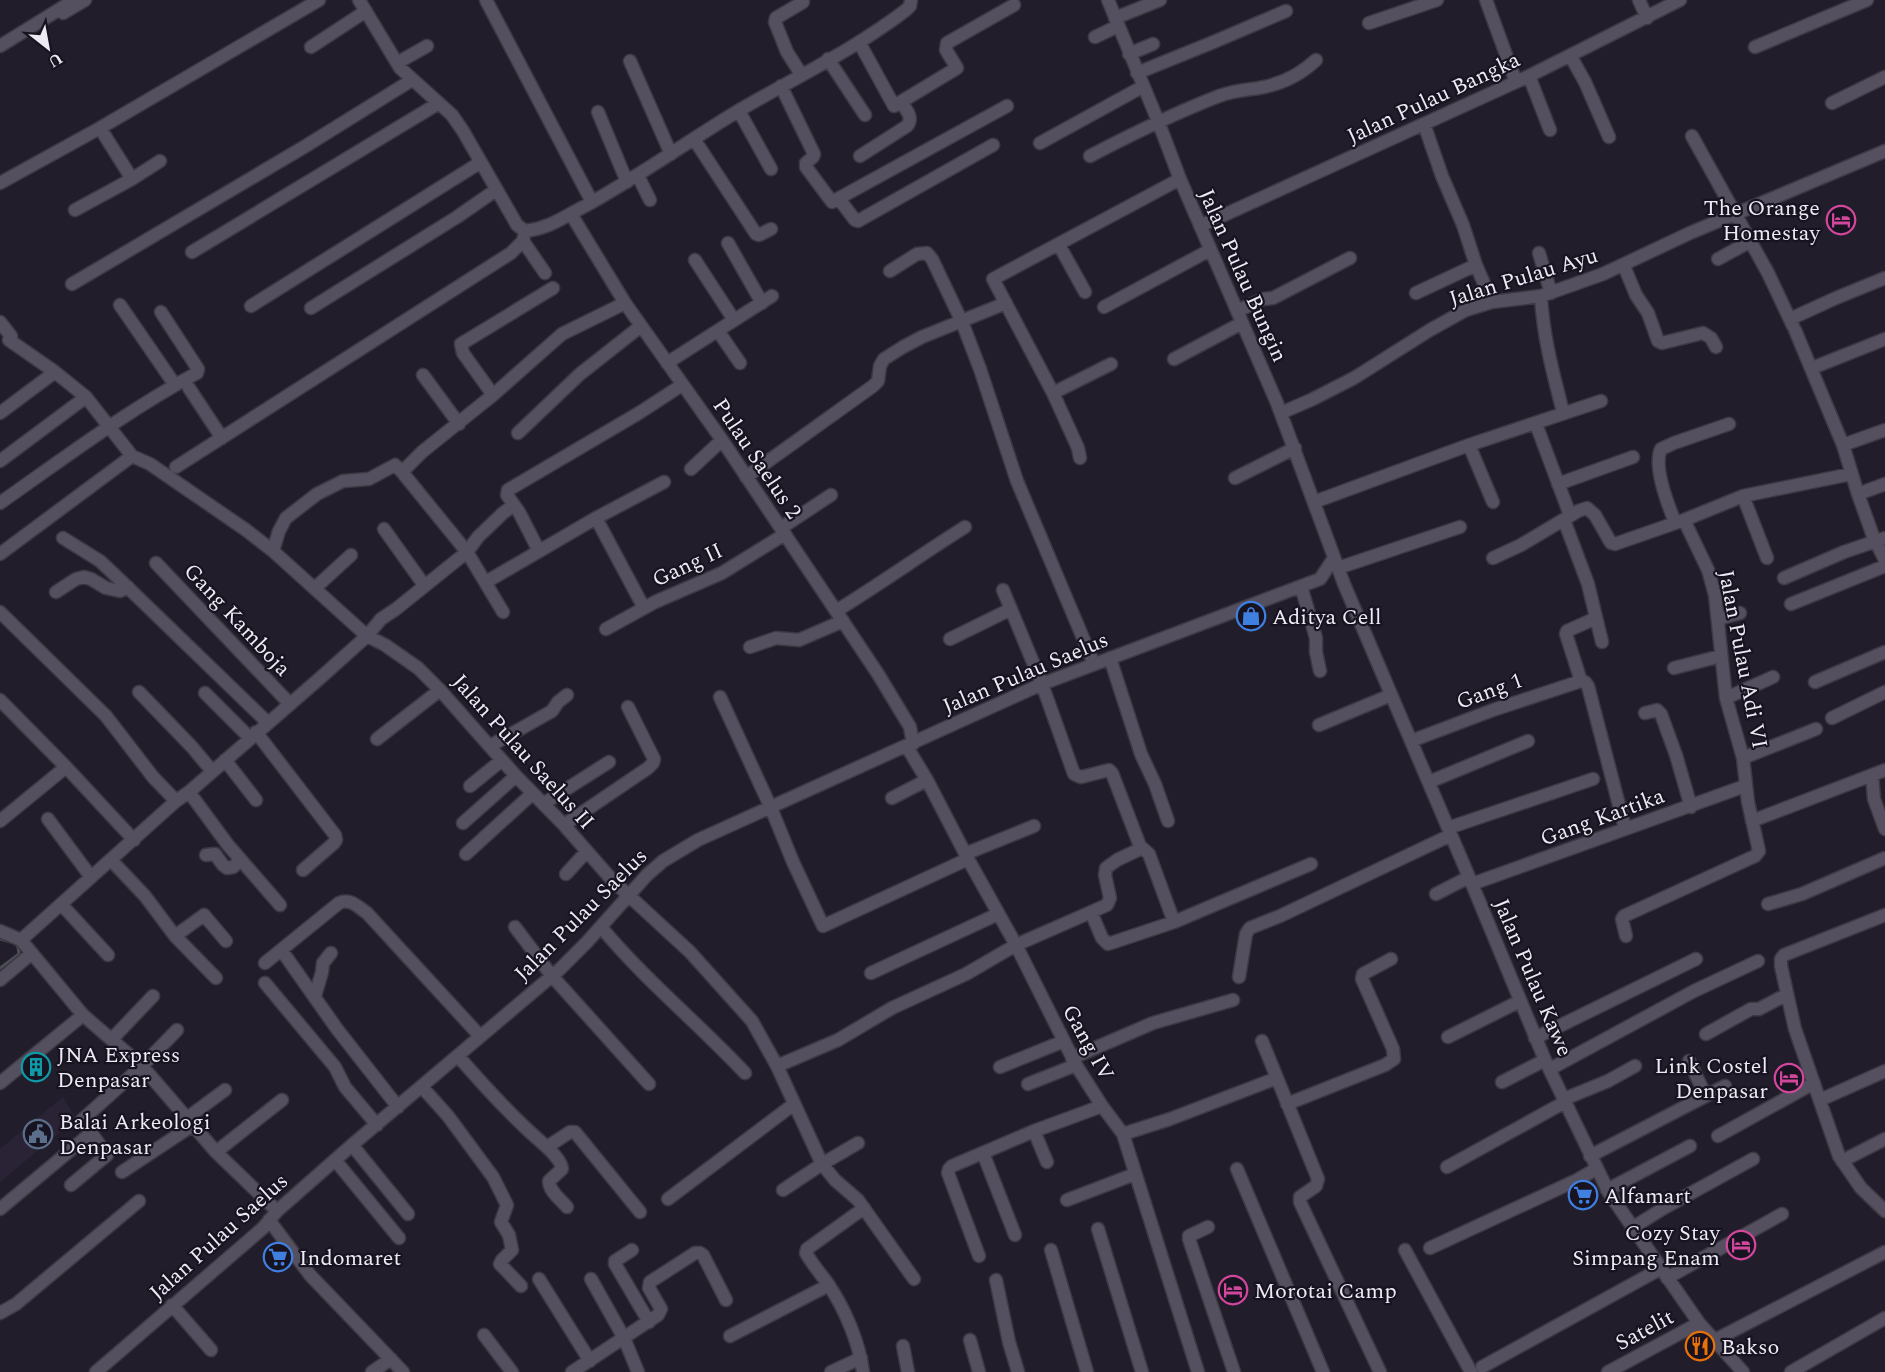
<svg xmlns="http://www.w3.org/2000/svg" width="1885" height="1372" viewBox="0 0 1885 1372" font-family="Spectral,serif">
<style>
.built{fill:#2a2336}
.lines{fill:none;stroke-linecap:round;stroke-linejoin:round}
.stream{stroke:#494f52;stroke-width:3}
.minor-casing{stroke:#3d3944;stroke-width:15}
.minor{stroke:#55505f;stroke-width:12}
.labels{text-anchor:middle;stroke-width:4.5;stroke-linejoin:round;paint-order:stroke}
.street-label{font-size:22px;fill:#edeaf3;stroke:#181320}
.poi-label{font-size:22px;fill:#edeaf3;stroke:#181320;text-anchor:start}
</style>
<rect width="100%" height="100%" fill="#221d2a"/>
<path class="built" d="M 63,1097 L 76,1119 L 0,1182 L 0,1149 Z"/>
<g class="lines">
<path class="stream" d="M 0,939 L 15,943 L 18,947 L 19,954 L 0,968"/>
<g class="minor-casing">
<path id="minor" d="M 359,0 L 400,68 L 452,115 L 463,131 L 517,225 L 525,231 C 551,228 565,216 587,205 C 639,176 687,142 738,111 C 794,78 854,50 906,10 L 910,6 L 911,0
M 486,0 L 592,202
M 1108,0 L 1158,121 L 1180,179 L 1277,403 L 1344,584 L 1472,884 L 1545,1060 L 1609,1193 L 1699,1323 L 1743,1372
M 1486,0 L 1516,82
M 1639,0 L 1647,18
M 63,13 L 85,0
M 1115,18 L 1160,0
M 1369,23 L 1437,0
M 1095,37 L 1118,26
M 859,42 L 894,106 L 957,68 L 946,50 L 947,43 L 1014,5
M 0,46 L 68,4 L 69,0
M 311,47 L 366,11
M 1755,47 L 1867,0
M 1129,54 L 1153,44
M 1571,57 L 1585,82 L 1609,137
M 828,59 L 865,115
M 630,61 L 671,154
M 397,63 L 427,46
M 1137,73 L 1216,41 L 1286,11
M 801,74 L 787,52 L 775,22 L 776,18 L 803,2
M 1529,76 L 1550,130
M 781,86 L 814,154 L 813,157 L 806,163 L 806,167 L 832,202 L 1007,106
M 1832,103 L 1885,77
M 739,111 L 771,169
M 598,112 L 627,182
M 1424,124 L 1442,176 L 1463,225 L 1476,265 L 1492,302
M 100,128 L 132,179
M 1692,136 L 1768,273 L 1793,326
M 694,139 L 756,234 L 759,235 L 771,229
M 1040,143 L 1142,87
M 860,156 L 907,126 C 914,117 906,110 901,102
M 1090,156 C 1132,134 1175,113 1219,96 C 1233,91 1245,90 1259,88 C 1282,84 1300,75 1316,60
M 638,176 L 650,200
M 0,183 L 100,128 L 319,0
M 839,199 L 855,220 L 858,221 L 993,145
M 75,210 L 132,179 L 160,161
M 571,214 L 625,303 L 722,440 L 878,674 L 910,727 L 913,744
M 1200,226 L 1529,76 L 1680,0
M 523,241 L 545,273
M 728,243 L 762,303
M 1059,245 L 1085,292
M 192,252 L 439,103
M 1539,253 L 1551,293
M 1718,259 L 1751,241
M 695,260 L 734,320
M 1624,266 L 1636,295 L 1648,313 L 1658,341 L 1662,343 L 1703,333 L 1711,338 L 1716,347
M 890,271 L 917,254 L 927,253 L 932,259 L 962,322 L 980,369 L 1017,481 L 1094,664
M 72,284 L 304,147 L 412,80
M 1416,293 L 1476,265
M 1541,296 C 1543,336 1553,373 1563,412
M 120,305 L 175,385
M 251,306 L 481,162
M 1104,307 L 1210,250
M 311,308 L 457,217 L 496,190
M 1237,311 L 1263,299 L 1273,298 L 1350,258
M 1790,319 L 1836,298 L 1885,278
M 0,322 L 11,336 L 9,340
M 1795,330 L 1843,445 L 1858,494 L 1873,536 L 1885,560
M 718,331 L 740,363
M 9,340 L 55,372 L 86,397 L 132,456 L 150,464 L 246,530 L 273,551 L 367,636 L 385,645 L 418,668 L 440,690 L 516,776 L 564,825 L 613,881 L 690,952 L 752,1021 L 777,1066 L 822,1164 L 835,1180 L 858,1200 L 914,1279
M 1174,359 L 1242,323
M 667,363 L 772,296
M 1812,368 L 1885,339
M 423,375 L 459,424
M 189,388 L 222,438
M 1053,393 L 1111,364
M 493,395 L 463,353 L 461,344 L 553,288
M 0,413 L 55,372
M 1281,413 L 1313,399 L 1354,378 L 1430,330 L 1466,310 L 1492,302 L 1541,296 L 1603,274 L 1690,233 L 1885,151
M 1536,424 L 1570,515
M 518,433 L 580,374 L 641,326
M 1469,445 L 1493,502
M 1843,445 L 1885,430
M 1080,458 L 1078,448 L 1053,393 L 993,279 L 1180,179
M 0,461 L 86,397
M 176,467 L 511,253 L 523,241 L 525,231
M 691,469 L 722,440
M 402,472 L 422,452 L 493,395 L 562,334 L 625,303
M 746,477 L 873,386 L 878,381 L 880,366 L 884,359 L 903,347 L 922,337 L 1006,303
M 1235,478 L 1295,448
M 1558,484 L 1633,457
M 1858,494 L 1885,484
M 1743,496 L 1767,558
M 1314,502 L 1469,445 L 1601,401
M 0,503 C 64,458 128,410 197,373 L 198,369 L 161,312
M 596,518 L 644,608
M 1564,520 L 1588,584 L 1602,642
M 1675,522 C 1668,505 1653,466 1661,449 L 1674,443 L 1729,424
M 781,528 L 831,495
M 384,529 L 424,585
M 63,538 L 100,561 L 118,578 L 267,722
M 273,551 L 279,531 L 286,518 L 317,494 L 343,481 L 369,479 L 395,465 L 402,472 L 467,552 L 503,612
M 539,551 L 519,512 L 507,495 L 508,490 L 639,413 L 682,385
M 0,554 L 132,456
M 1493,558 L 1521,545 L 1578,511 L 1587,508 L 1595,515 L 1611,543 L 1615,544 L 1684,520 L 1743,496 L 1851,474
M 156,563 L 289,703
M 1338,568 L 1460,527
M 1784,578 L 1844,552 L 1885,538
M 486,582 L 596,518 L 664,482
M 1301,586 L 1316,638 L 1316,652 L 1320,671
M 315,588 L 351,555
M 1003,590 L 1042,684 L 1074,774 L 1081,777 L 1109,770 L 1112,773 L 1140,846 L 1149,854 L 1174,922
M 56,592 L 76,579 L 84,577 L 91,579 L 106,588 L 120,591 L 128,587
M 1791,604 L 1885,566
M 836,611 C 880,584 922,554 965,527
M 0,612 L 106,716 L 153,777 L 176,801
M 1596,618 L 1567,631 L 1566,634 L 1581,681 L 1585,682 L 1588,686 L 1625,828
M 1718,619 L 1740,613
M 606,629 L 655,602 L 722,573 L 785,534
M 950,639 L 1011,609
M 750,647 L 776,638 L 799,640 L 843,621
M 1110,658 L 1141,754 L 1155,784 L 1168,821
M 1674,668 L 1721,656
M 1815,682 L 1885,652
M 139,692 L 192,747 L 212,771
M 205,693 L 250,738
M 720,697 L 771,808 L 793,862 L 823,926 L 968,859
M 1726,698 L 1773,677
M 0,700 L 66,767 L 134,840
M 1645,713 L 1657,710 L 1661,714 L 1676,755 L 1691,807
M 1832,718 L 1885,692
M 1319,725 L 1391,695
M 256,732 L 335,835 L 336,840 L 334,843 L 303,870
M 377,739 L 440,690
M 1411,741 L 1493,710 L 1581,681
M 490,746 L 552,711 L 558,702 L 567,695
M 907,747 L 927,780 L 968,859 L 1016,945 L 1076,1065 L 1102,1106 L 1123,1134 L 1198,1372
M 1743,758 L 1816,729
M 225,760 L 256,800
M 1872,775 L 1874,799 L 1885,829
M 1429,782 L 1528,741
M 470,786 L 502,760
M 189,792 L 228,845 L 280,905
M 892,798 L 927,780
M 543,804 L 609,762
M 48,819 L 91,877
M 0,821 L 66,767
M 1752,821 L 1885,770
M 463,823 L 516,776
M 564,825 L 648,768 L 653,763 L 654,759 L 628,707
M 1448,828 L 1593,779
M 466,854 L 533,793
M 965,854 L 1034,826
M 206,855 L 215,854 L 223,865 L 227,868 L 233,867 L 241,860
M 111,860 L 145,896 L 175,936 L 216,978
M 566,874 L 587,851
M 1472,884 L 1745,786
M 1436,894 L 1469,877
M 61,904 L 108,955
M 1768,904 L 1802,894 L 1885,858
M 1091,912 L 1102,938 L 1108,944 L 1174,922 L 1311,864
M 1885,915 L 1784,955 L 1781,959 L 1781,966 L 1795,1029 L 1839,1156 L 1861,1188 L 1885,1211
M 515,927 L 552,976 L 649,1084
M 601,927 C 645,980 698,1023 745,1073
M 0,931 L 21,940 L 83,1015 L 142,1066 L 216,1152 L 277,1211
M 175,936 L 204,915 L 226,941
M 1626,936 L 1622,919 L 1624,916 L 1755,856 L 1759,851 L 1748,802 L 1743,758 L 1726,698 L 1715,595 L 1708,570 L 1684,520
M 21,940 L 176,801 L 189,792 L 319,679 L 367,636 L 381,619 L 396,609 L 467,552 L 478,537 L 503,513 L 514,505
M 282,951 L 337,1029 L 398,1107
M 265,963 L 339,903 C 350,898 357,906 367,913 L 480,1036
M 871,973 L 998,914
M 1239,977 L 1246,934 L 1250,928 L 1280,916 L 1451,835
M 0,980 L 32,953
M 265,983 L 335,1067 L 345,1087 L 377,1125
M 315,996 L 322,972 L 323,963 L 331,953
M 1706,1034 L 1751,1009 L 1759,1009 L 1780,998 L 1788,998
M 1448,1037 L 1520,1001
M 1535,1038 L 1696,959
M 112,1039 L 153,996
M 1262,1041 L 1318,1179 L 1316,1186 L 1300,1197 L 1300,1202 L 1380,1372
M 458,1056 C 484,1086 510,1115 540,1141 C 548,1148 561,1159 562,1169 L 549,1181 C 549,1191 560,1199 567,1207
M 1072,1058 L 1153,1023 L 1233,1000
M 1689,1061 L 1706,1096
M 777,1066 L 838,1040 L 892,1008 L 966,974 L 1016,945 L 1107,905 L 1110,898 L 1105,875 L 1106,868 L 1117,860 L 1138,850 L 1140,846
M 1000,1067 L 1064,1041
M 1550,1069 L 1694,991 L 1758,961
M 1502,1082 L 1545,1060
M 0,1083 L 83,1015
M 1028,1084 L 1076,1065
M 422,1087 L 448,1116 L 493,1177 L 507,1205 L 501,1222 L 509,1235 L 512,1250 L 502,1260 L 500,1264 L 521,1286
M 1564,1099 L 1608,1081 L 1635,1066
M 1820,1100 L 1885,1071
M 1287,1104 L 1385,1065 L 1394,1059 L 1393,1049 L 1362,979 L 1363,974 L 1391,959
M 187,1118 L 225,1090
M 1034,1131 L 1047,1162
M 1123,1134 L 1170,1119 L 1277,1078
M 1718,1136 L 1814,1083
M 352,1145 L 408,1214
M 547,1147 L 570,1132 L 575,1132 L 640,1212
M 216,1152 L 282,1100
M 983,1153 L 1015,1235
M 1590,1156 L 1725,1086
M 335,1160 L 399,1238
M 1842,1161 L 1885,1139
M 1447,1167 L 1565,1102
M 1237,1169 L 1323,1372
M 122,1172 L 193,1125
M 71,1185 L 107,1155 L 82,1120 L 142,1066 L 177,1030
M 783,1190 L 822,1164 L 858,1143
M 1607,1190 L 1690,1146
M 668,1199 L 794,1104
M 1067,1200 L 1135,1174
M 0,1209 L 91,1133
M 269,1220 L 310,1275 L 403,1372
M 1208,1227 L 1189,1236 L 1189,1239 L 1234,1372
M 1632,1228 L 1664,1208 L 1753,1159
M 1098,1229 L 1142,1372
M 1430,1248 L 1577,1180 L 1596,1169
M 632,1250 L 615,1261 L 615,1264 L 649,1322
M 1051,1250 L 1087,1372
M 1405,1250 L 1471,1372
M 979,1256 L 948,1173 L 949,1169 L 952,1166 L 1034,1131 L 1102,1106
M 1667,1278 L 1782,1214
M 539,1279 L 590,1361
M 591,1279 L 624,1338 L 638,1372
M 996,1280 L 1009,1342 L 1018,1372
M 172,1305 L 211,1350
M 0,1313 L 16,1304 L 139,1201
M 484,1335 L 512,1372
M 730,1336 L 829,1285
M 970,1340 L 979,1372
M 1715,1340 L 1885,1252
M 903,1346 L 908,1372
M 1482,1367 L 1660,1269
M 96,1372 L 263,1228 L 277,1211 L 352,1145 L 559,970 L 587,942 L 647,875 L 663,861 L 698,840 L 1042,684 L 1320,579 L 1334,558
M 372,1372 L 391,1359
M 572,1372 L 658,1315 L 661,1309 L 649,1288 L 650,1282 L 695,1253 L 700,1253 L 703,1255 L 726,1300
M 831,1372 L 861,1358
M 863,1372 C 859,1342 845,1309 828,1284 C 821,1274 812,1264 806,1253 L 807,1249 L 864,1208
M 1608,1372 L 1699,1323
M 1791,1372 L 1885,1318"/>
</g>
<use href="#minor" class="minor"/>
</g>
<defs>
<g id="hotel-ring" transform="scale(1.5)"><circle r="9.5" fill="#181320" stroke="#d1479c" stroke-width="1.5"/><path d="M-6-4.5h1.5V1H6V5H4.5V3h-9V5H-6ZM-4 0a1.8 1.8 0 1 1 3.6 0ZM.5 0V-2.5h3Q6-2.5 6 0Z" fill="#d1479c"/></g>
<g id="shop-ring" transform="scale(1.5)"><circle r="9.5" fill="#181320" stroke="#3f7fe0" stroke-width="1.5"/><path d="M-5-2.5h2.3a2.7 3.5 0 0 1 5.4 0H5L5.5 6h-11ZM-1.5-2.5h3a1.5 2.3 0 0 0-3 0Z" fill="#3f7fe0"/></g>
<g id="building-ring" transform="scale(1.5)"><circle r="9.5" fill="#181320" stroke="#0f9aa8" stroke-width="1.5"/><path d="M-4-6H4V6H1V3H-1V6H-4ZM-2.5-4.3h1.7v1.8h-1.7ZM.8-4.3h1.7v1.8H.8ZM-2.5-1h1.7V.8h-1.7ZM.8-1h1.7V.8H.8Z" fill="#0f9aa8"/></g>
<g id="civic-ring" transform="scale(1.5)"><circle r="9.5" fill="#181320" stroke="#5c6f8a" stroke-width="1.5"/><path d="M-.6-6.5H3V-4.5H.6V-3L4-1V1h2V6H-6V1h2V-1L-.6-3ZM-1.2 2.5V6h2.4V2.5Z" fill="#5c6f8a"/></g>
<g id="supermarket-ring" transform="scale(1.5)"><circle r="9.5" fill="#181320" stroke="#3f7fe0" stroke-width="1.5"/><path d="M-6-5.5h2.5l.6 2H6L4.5 2H-2.5L-4.4-4H-6ZM-1.5 3.2a1.3 1.3 0 1 0 .1 0ZM3 3.2a1.3 1.3 0 1 0 .1 0Z" fill="#3f7fe0"/></g>
<g id="restaurant-ring" transform="scale(1.5)"><circle r="9.5" fill="#181320" stroke="#e8710a" stroke-width="1.5"/><path d="M-5-6h1v4h1v-4h1v4h1v-4h1v5L-1.5 .5V6h-2V.5L-5-1ZM5-6V6H3V1.5H1.5Q1.5-4 5-6Z" fill="#e8710a"/></g>
</defs>
<g fill-rule="evenodd">
<use href="#hotel-ring" x="1841" y="220"/>
<use href="#shop-ring" x="1251" y="616"/>
<use href="#building-ring" x="36" y="1067"/>
<use href="#hotel-ring" x="1789" y="1078"/>
<use href="#civic-ring" x="38" y="1134"/>
<use href="#supermarket-ring" x="1583" y="1195"/>
<use href="#hotel-ring" x="1741" y="1245"/>
<use href="#supermarket-ring" x="278" y="1257"/>
<use href="#hotel-ring" x="1233" y="1290"/>
<use href="#restaurant-ring" x="1700" y="1346"/>
</g>
<g class="labels">
<g class="street-label">
<text transform="translate(1433 97) rotate(-25)" y="8">Jalan Pulau Bangka</text>
<text transform="translate(1244 275) rotate(66)" y="8">Jalan Pulau Bungin</text>
<text transform="translate(1523 276) rotate(-17)" y="8">Jalan Pulau Ayu</text>
<text transform="translate(758 458) rotate(56)" y="8">Pulau Saelus 2</text>
<text transform="translate(687 564) rotate(-25)" y="8">Gang II</text>
<text transform="translate(238 619) rotate(47)" y="8">Gang Kamboja</text>
<text transform="translate(1744 659) rotate(79)" y="8">Jalan Pulau Adi VI</text>
<text transform="translate(1025 672) rotate(-23)" y="8">Jalan Pulau Saelus</text>
<text transform="translate(1489 690) rotate(-20)" y="8">Gang 1</text>
<text transform="translate(524 751) rotate(48)" y="8">Jalan Pulau Saelus II</text>
<text transform="translate(1602 816) rotate(-20)" y="8">Gang Kartika</text>
<text transform="translate(580 914) rotate(-45)" y="8">Jalan Pulau Saelus</text>
<text transform="translate(1534 977) rotate(67)" y="8">Jalan Pulau Kawe</text>
<text transform="translate(1089 1042) rotate(61)" y="8">Gang IV</text>
<text transform="translate(218 1236) rotate(-42)" y="8">Jalan Pulau Saelus</text>
<text transform="translate(1644 1329) rotate(-28)" y="8">Satelit</text>
</g>
<g class="poi-label">
<text x="1820" y="215" text-anchor="end">The Orange<tspan x="1820" dy="25">Homestay</tspan></text>
<text x="1272" y="624">Aditya Cell</text>
<text x="57" y="1062">JNA Express<tspan x="57" dy="25">Denpasar</tspan></text>
<text x="1768" y="1073" text-anchor="end">Link Costel<tspan x="1768" dy="25">Denpasar</tspan></text>
<text x="59" y="1129">Balai Arkeologi<tspan x="59" dy="25">Denpasar</tspan></text>
<text x="1604" y="1203">Alfamart</text>
<text x="1720" y="1240" text-anchor="end">Cozy Stay<tspan x="1720" dy="25">Simpang Enam</tspan></text>
<text x="299" y="1265">Indomaret</text>
<text x="1254" y="1298">Morotai Camp</text>
<text x="1721" y="1354">Bakso</text>
</g>
</g>
<g transform="translate(48 48) rotate(149)" stroke="#181320" stroke-width="4.5" paint-order="stroke">
<path d="M0-4.5L10 22L0 15L-10 22Z" fill="#edeaf3"/>
<text y="-9" font-size="16" font-weight="bold" text-anchor="middle" fill="#edeaf3">U</text>
</g>
</svg>
